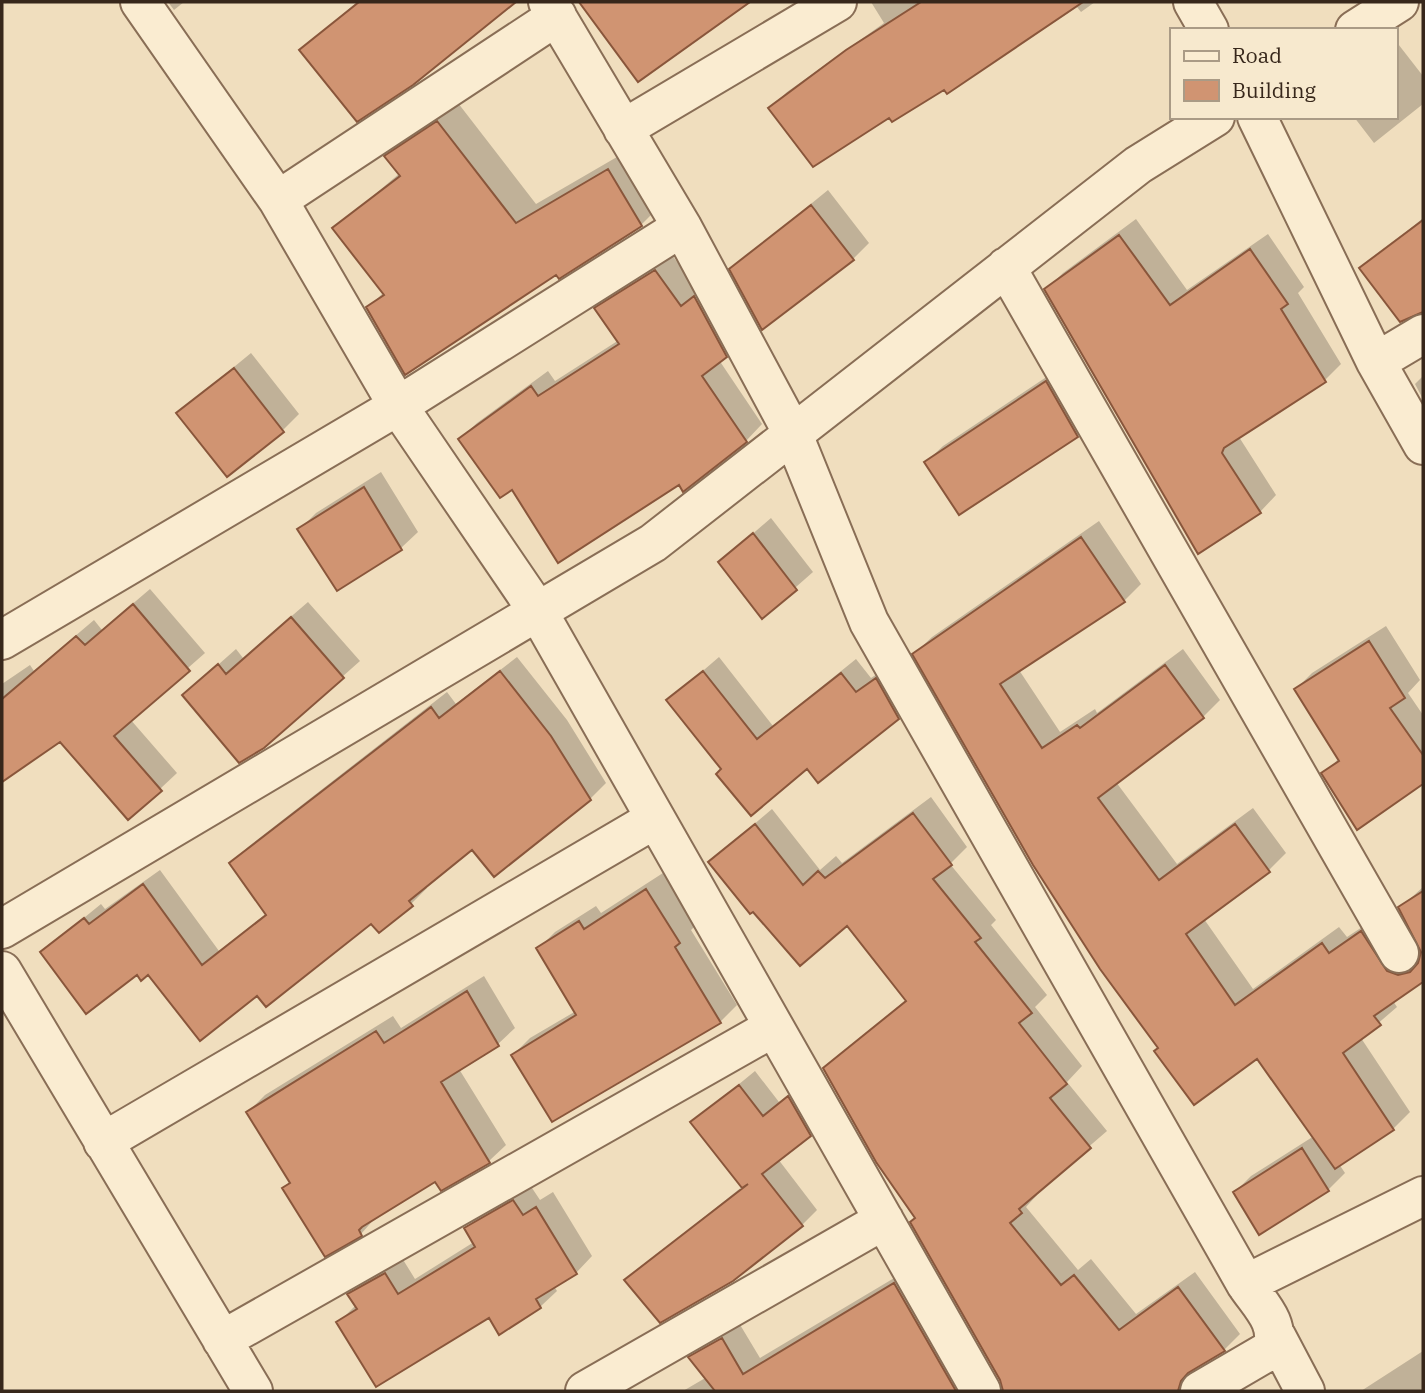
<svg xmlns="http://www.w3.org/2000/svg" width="1425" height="1393" viewBox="0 0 1425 1393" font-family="'IBM Plex Serif',serif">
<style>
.shadow{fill:#0003}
.building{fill:#d09472;stroke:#89563b;stroke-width:2}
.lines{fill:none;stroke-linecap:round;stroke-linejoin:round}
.minor-casing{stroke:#896e56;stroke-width:42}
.minor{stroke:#faecd1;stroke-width:38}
</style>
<rect width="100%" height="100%" fill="#f0debe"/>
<path class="shadow" d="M 168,2 L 184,2 L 174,10 Z
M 357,2 L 513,2 L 412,83 L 301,50 Z
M 609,2 L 751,2 L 638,80 L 593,18 Z
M 871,2 L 1095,2 L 1081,12 L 1077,7 L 948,92 L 945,87 L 889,115 L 770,109 L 787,92 L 884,23 Z
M 1395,40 L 1423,76 L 1423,104 L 1374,143 L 1354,117 L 1395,117 Z
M 458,103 L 536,204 L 629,150 L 661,205 L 641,225 L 557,272 L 368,308 L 384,292 L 334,229 L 400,173 L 387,156 L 406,137 Z
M 828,190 L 869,243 L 853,259 L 731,269 Z
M 1423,218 L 1423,310 L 1401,320 L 1362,269 Z
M 1136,219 L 1187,290 L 1268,234 L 1304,287 L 1298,293 L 1341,364 L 1325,380 L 1239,437 L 1276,495 L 1260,512 L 1046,290 L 1063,273 Z
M 672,255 L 698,291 L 742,339 L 719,360 L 762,424 L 746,441 L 679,482 L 512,488 L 460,439 L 477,423 L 548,371 L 555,381 L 619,340 L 596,309 L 612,292 Z
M 251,353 L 299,414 L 282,431 L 178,413 Z
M 1063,366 L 1093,419 L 1077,435 L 926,462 L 943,446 Z
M 1423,376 L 1423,399 L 1415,384 Z
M 381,472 L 418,532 L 401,548 L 337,589 L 300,529 L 316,513 Z
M 771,518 L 813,572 L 763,616 L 720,562 Z
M 1099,521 L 1141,584 L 1124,601 L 1019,670 L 1060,732 L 1095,709 L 1097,713 L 1183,649 L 1220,700 L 1203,717 L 1116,782 L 1177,864 L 1253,808 L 1286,853 L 1269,870 L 1204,919 L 1253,989 L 1339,927 L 1347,937 L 1379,916 L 1417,958 L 1421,957 L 1423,952 L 1400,908 L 1423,887 L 1423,980 L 1393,1001 L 1397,1007 L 1361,1038 L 1410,1112 L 1393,1129 L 1339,1164 L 1345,1173 L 1328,1190 L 1235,1192 L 1251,1176 L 1314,1136 L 1257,1057 L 914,654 L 932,637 Z
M 150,589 L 205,653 L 130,719 L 177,773 L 160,789 L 61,740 L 2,780 L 2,684 L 30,665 L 34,671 L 94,620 L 102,630 Z
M 308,602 L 360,661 L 263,747 L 184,695 L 236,649 L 243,658 Z
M 1386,626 L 1420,680 L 1408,693 L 1423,715 L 1423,782 L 1358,828 L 1324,774 L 1339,758 L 1296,689 L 1312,673 Z
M 517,657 L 567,720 L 606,783 L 590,799 L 472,848 L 425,886 L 427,888 L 411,904 L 371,921 L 257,993 L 42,952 L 101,904 L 105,909 L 160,870 L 219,951 L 267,913 L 232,863 L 248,847 L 447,692 L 456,704 Z
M 719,657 L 773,726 L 856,659 L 871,678 L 891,665 L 913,702 L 898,717 L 807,766 L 723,769 L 669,700 Z
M 931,797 L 967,847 L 950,864 L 996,920 L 991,925 L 1047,995 L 1035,1007 L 1082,1066 L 1067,1082 L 1107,1131 L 1035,1193 L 1037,1195 L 1026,1207 L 1078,1270 L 1091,1259 L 1136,1314 L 1195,1272 L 1240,1334 L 1224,1350 L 1196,1366 L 1196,1380 L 1184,1391 L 1162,1391 L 1160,1389 L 1156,1391 L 1004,1391 L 1002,1380 L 917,1218 L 825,1069 L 907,999 L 847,924 L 710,862 L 772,809 L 820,870 L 836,856 L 842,863 Z
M 663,873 L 696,925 L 691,930 L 737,1005 L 720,1022 L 513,1055 L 530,1038 L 576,1011 L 539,948 L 555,932 L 596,906 L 601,913 Z
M 484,976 L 515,1028 L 498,1044 L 459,1069 L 506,1145 L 489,1161 L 441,1189 L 436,1180 L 376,1217 L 361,1234 L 285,1188 L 291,1182 L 248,1112 L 265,1095 L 393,1016 L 401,1028 Z
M 755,1071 L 779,1102 L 804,1082 L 825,1120 L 778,1159 L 817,1210 L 802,1225 L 626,1280 L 743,1186 L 693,1122 Z
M 530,1185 L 540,1200 L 553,1192 L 592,1256 L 576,1273 L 554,1286 L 557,1291 L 540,1307 L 489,1315 L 339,1322 L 356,1305 L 350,1294 L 366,1278 L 402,1258 L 415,1279 L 474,1242 L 466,1228 L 482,1212 Z
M 911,1268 L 984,1391 L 683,1391 L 707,1377 L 691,1357 L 707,1341 L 739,1323 L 760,1358 Z
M 1423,1351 L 1423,1391 L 1361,1391 Z"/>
<path class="building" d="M 359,2 L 516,2 L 413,85 L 357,122 L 299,50 Z
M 579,2 L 750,2 L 638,82 Z
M 921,2 L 1083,2 L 947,94 L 944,90 L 892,122 L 889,118 L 813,167 L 768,108 L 846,50 Z
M 437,121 L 516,223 L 608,169 L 642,226 L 559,279 L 556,275 L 405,375 L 366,307 L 384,295 L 332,228 L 400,176 L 384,156 Z
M 811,205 L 854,260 L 762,330 L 729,269 Z
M 1423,220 L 1423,312 L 1400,322 L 1359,268 Z
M 1119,235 L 1170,305 L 1250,249 L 1288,304 L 1281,309 L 1326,382 L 1224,448 L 1222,453 L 1261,513 L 1198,554 L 1044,289 Z
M 655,270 L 681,306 L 694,296 L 727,357 L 702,376 L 747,442 L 683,492 L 679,485 L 558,563 L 512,490 L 500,498 L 458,439 L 531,386 L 538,396 L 619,344 L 594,308 Z
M 234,368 L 284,432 L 227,477 L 176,413 Z
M 1046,381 L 1078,437 L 959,515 L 924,462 Z
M 364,487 L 402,550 L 337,591 L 297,529 Z
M 753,533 L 797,590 L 762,619 L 718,562 Z
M 1081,537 L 1125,602 L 1000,684 L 1042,748 L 1077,725 L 1080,728 L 1165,665 L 1204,718 L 1098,798 L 1159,880 L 1235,824 L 1270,872 L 1186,934 L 1235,1005 L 1322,943 L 1329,953 L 1361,931 L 1387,971 L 1398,975 L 1410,972 L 1418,963 L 1421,952 L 1398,907 L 1423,891 L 1423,982 L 1374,1016 L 1381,1025 L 1343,1053 L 1394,1130 L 1335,1169 L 1257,1059 L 1194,1105 L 1154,1051 L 1158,1048 L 1100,969 L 1033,865 L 912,654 Z
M 133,604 L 190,671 L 114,736 L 162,791 L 128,820 L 60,742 L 2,782 L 2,699 L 76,636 L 85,645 Z
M 291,617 L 344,678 L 264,748 L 239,763 L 182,695 L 218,664 L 226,674 Z
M 1369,641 L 1405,698 L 1390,708 L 1423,755 L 1423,784 L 1357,830 L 1321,773 L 1339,761 L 1294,689 Z
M 500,671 L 551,736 L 591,800 L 494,877 L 472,850 L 409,901 L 413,906 L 379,933 L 371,924 L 266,1007 L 257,996 L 200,1041 L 148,975 L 141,981 L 137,975 L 86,1014 L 40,952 L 84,918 L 89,924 L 143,884 L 202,965 L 266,915 L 229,863 L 431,707 L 439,718 Z
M 703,671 L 757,739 L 841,673 L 856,692 L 876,678 L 899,719 L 818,783 L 807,769 L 751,816 L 716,774 L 721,769 L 666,700 Z
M 913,813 L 952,865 L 933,879 L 981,938 L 975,942 L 1032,1013 L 1019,1023 L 1067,1084 L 1050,1098 L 1091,1148 L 1019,1209 L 1022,1213 L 1010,1223 L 1061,1285 L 1074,1275 L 1119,1330 L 1178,1287 L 1225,1351 L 1188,1373 L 1181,1381 L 1178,1391 L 1003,1391 L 1000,1380 L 910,1222 L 915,1218 L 876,1162 L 823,1068 L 906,1001 L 847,926 L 800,966 L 753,912 L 750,914 L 708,862 L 755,824 L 803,885 L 818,871 L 825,878 Z
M 646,889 L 680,943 L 675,947 L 721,1023 L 552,1122 L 511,1055 L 576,1015 L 536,948 L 579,921 L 584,929 Z
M 467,991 L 499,1046 L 441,1082 L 490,1163 L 441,1191 L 435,1182 L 362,1227 L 359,1230 L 362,1236 L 325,1257 L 282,1188 L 290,1183 L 246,1112 L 376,1031 L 384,1043 Z
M 739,1085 L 763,1116 L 788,1096 L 811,1136 L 762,1174 L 803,1226 L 733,1281 L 660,1323 L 624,1280 L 748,1184 L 742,1188 L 690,1122 Z
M 1302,1148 L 1329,1191 L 1259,1235 L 1233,1192 Z
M 513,1200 L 523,1215 L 536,1207 L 577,1274 L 536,1299 L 541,1308 L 499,1335 L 489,1318 L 376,1387 L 336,1322 L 357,1309 L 347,1294 L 385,1273 L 398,1294 L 475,1247 L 464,1228 Z
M 894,1283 L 956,1391 L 715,1391 L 688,1357 L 722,1338 L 743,1374 Z"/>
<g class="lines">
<g class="minor-casing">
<path id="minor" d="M 140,2 L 278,200 L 398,406 L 537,610 L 981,1391
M 548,2 L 682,227 L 792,432 L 869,622 L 1246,1284 C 1260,1305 1281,1323 1272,1349 L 1200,1391
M 1193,2 L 1209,30
M 1355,30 L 1399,2
M 1257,117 L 1376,362 L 1423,445
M 623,129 L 837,2
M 278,200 L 557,16
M 1006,267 L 1399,953
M 1376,362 L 1423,334
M 2,640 L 398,406 L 682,227
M 2,929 L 653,543 L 1138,165 L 1215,117
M 2,971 L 253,1391
M 103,1142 L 655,819
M 1246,1284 L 1423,1196
M 1276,1336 L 1305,1391
M 222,1340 L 774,1027
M 585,1391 L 884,1220"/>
</g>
<use href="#minor" class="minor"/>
</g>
<rect width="1425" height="1393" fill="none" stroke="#37271b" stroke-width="7"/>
<rect x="1170" y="28" width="228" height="91" fill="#f7e9ce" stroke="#aa9b86" stroke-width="2"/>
<rect x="1184" y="51" width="35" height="10" fill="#faecd1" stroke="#aa9b86" stroke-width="2"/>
<text x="1232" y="63" font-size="21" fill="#37271b">Road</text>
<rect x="1184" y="80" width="35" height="21" fill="#d09472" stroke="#aa9b86" stroke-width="2"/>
<text x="1232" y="98" font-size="21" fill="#37271b">Building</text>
</svg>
